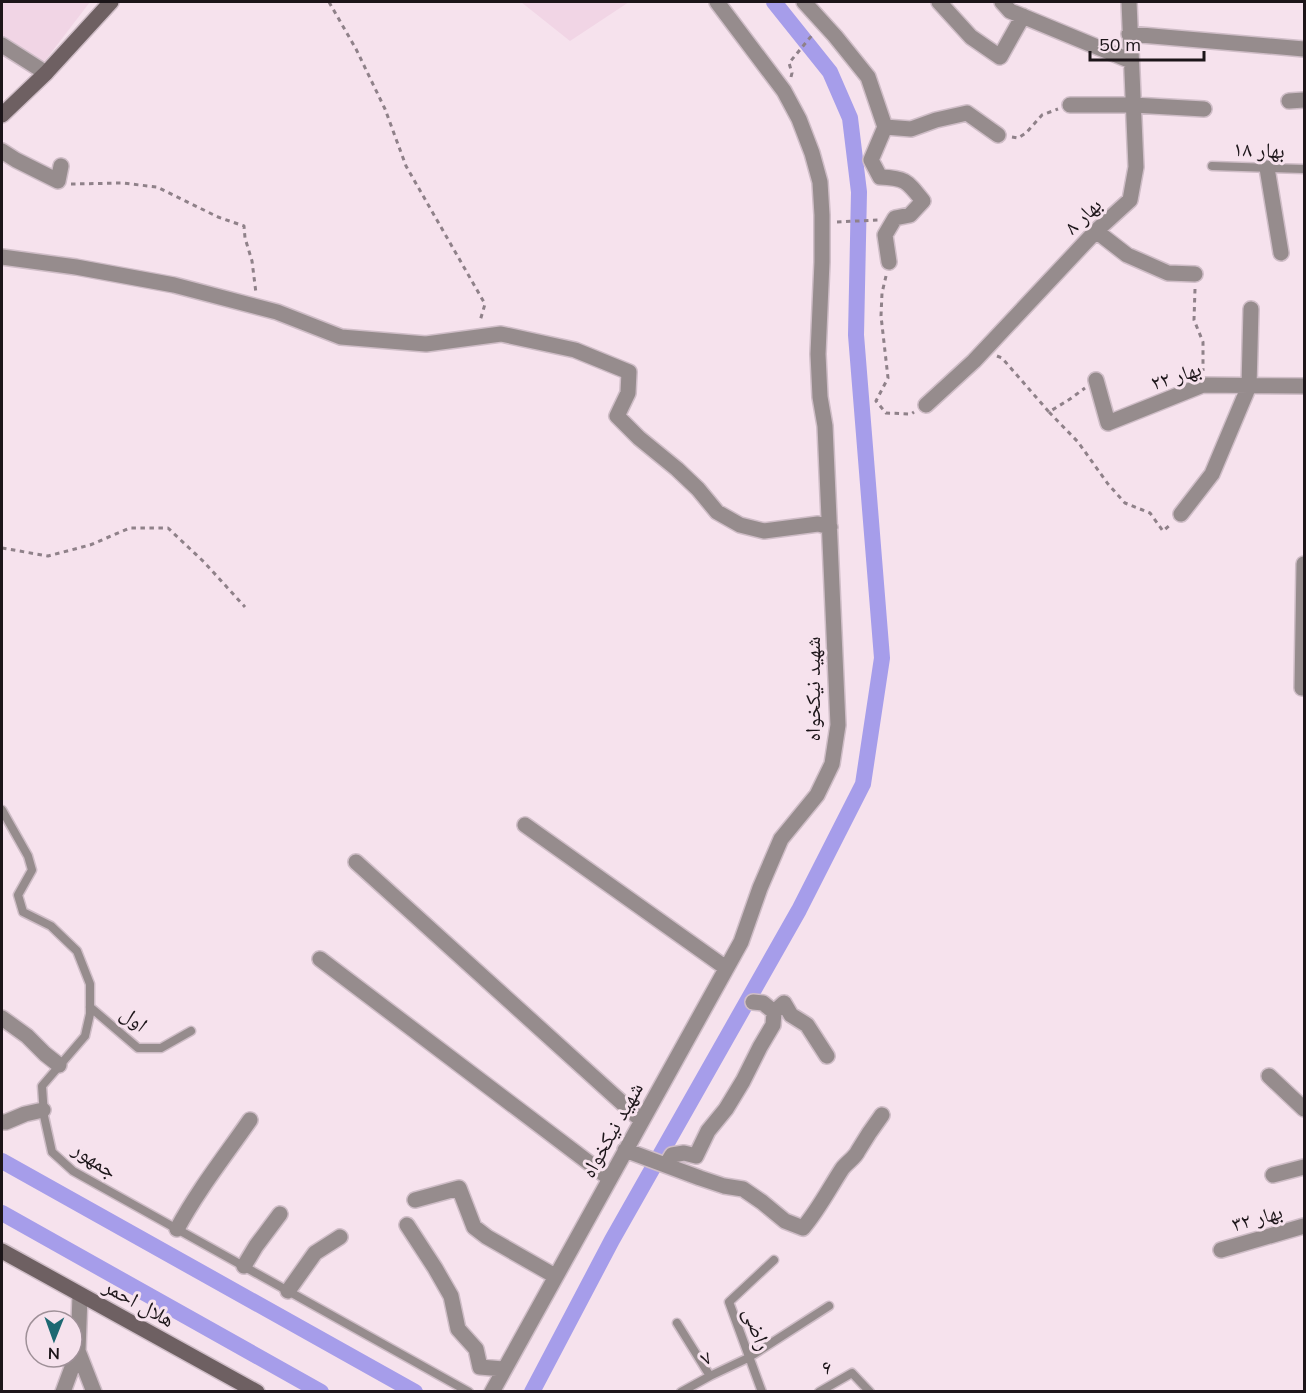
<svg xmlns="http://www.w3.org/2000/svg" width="1306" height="1393" viewBox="0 0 1306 1393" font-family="Mulish,'Noto Naskh Arabic',sans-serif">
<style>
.built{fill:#f1d5e5}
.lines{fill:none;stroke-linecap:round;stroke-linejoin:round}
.canal{stroke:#a69dea;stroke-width:16}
.service-casing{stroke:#cfbdc7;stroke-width:11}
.minor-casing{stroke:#cfbdc7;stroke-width:18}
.secondary-casing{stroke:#cfbdc7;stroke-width:18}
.path{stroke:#8f8189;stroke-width:3;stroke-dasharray:4.5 4.5;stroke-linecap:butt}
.service{stroke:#968c8d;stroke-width:8}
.minor{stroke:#968c8d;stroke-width:15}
.secondary{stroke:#6e6062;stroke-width:15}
.labels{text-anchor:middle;stroke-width:6;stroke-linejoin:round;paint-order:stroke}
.street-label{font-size:21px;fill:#1c1519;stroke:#f6e2ed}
</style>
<rect width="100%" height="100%" fill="#f6e2ed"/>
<path class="built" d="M 2,2 L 90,2 L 44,62 L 2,36 Z
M 521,2 L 629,2 L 570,41 Z"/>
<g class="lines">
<path class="canal" d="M 2,1161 L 415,1392
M 2,1213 L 321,1392
M 532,1392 L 612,1240 L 799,910 L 863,784 L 882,658 L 856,335 L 859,192 L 850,118 L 830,72 L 774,2"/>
<g class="service-casing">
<path id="service" d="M 1212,166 L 1304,169
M 2,810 L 28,856 L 32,870 L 18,895 L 23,912 L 51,926 L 77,951 L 90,984 L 90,1014 L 85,1036 L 42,1086 L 44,1116 L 52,1152 L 73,1171 L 469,1392
M 90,1007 L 138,1048 L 161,1048 L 191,1031
M 677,1323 L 710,1376
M 681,1392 L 710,1376 L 748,1358 L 829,1306
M 762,1392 L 729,1302 L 774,1260
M 819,1392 L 852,1373 L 870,1392"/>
</g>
<g class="minor-casing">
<path id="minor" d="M 804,2 L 835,36 L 868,77 L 885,127 L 871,160 L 880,177 C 906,178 907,181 923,201 L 910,215 L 895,218 L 885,235 L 889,262
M 939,2 L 971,37 L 1000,57 L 1023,16
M 1002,2 L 1010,11 L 1131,61
M 1129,34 L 1304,49
M 2,45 L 46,73
M 1289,101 L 1304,100
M 1070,105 L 1133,105 L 1204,109
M 885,127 L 911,129 L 936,120 L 967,113 L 998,135
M 2,151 L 16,160 L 58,181 L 61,166
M 1267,168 L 1281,253
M 1096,231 L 1127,255 L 1168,273 L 1195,274
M 2,257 L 76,267 L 174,285 L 277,312 L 341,337 L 426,344 L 501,334 L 575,350 L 629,372 L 628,393 L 617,416 L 639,438 L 677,469 L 698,489 L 717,512 L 740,525 L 764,531 L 818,524 L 830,527
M 1096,380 L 1108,423 L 1203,385 L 1304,386
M 926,405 L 974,361 L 1096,231 L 1130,200 L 1136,167 L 1129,2
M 1181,514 L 1212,474 L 1249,386 L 1251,309
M 1304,564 L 1302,688 L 1304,688
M 525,825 L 726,968
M 356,862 L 641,1120
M 320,959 L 609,1178
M 753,1002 L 763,1003 L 774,1012 L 784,1003 L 791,1015 L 807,1025 L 827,1056
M 2,1018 L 27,1036 L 45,1054 L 59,1065
M 1269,1076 L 1304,1109
M 2,1122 L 6,1122 L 25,1114 L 43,1110
M 625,1150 L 700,1178 L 724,1186 L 743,1189 L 762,1202 L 785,1221 L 803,1228 C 819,1209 829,1189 842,1169 C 847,1162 855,1158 858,1151 C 865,1139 873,1127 882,1115
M 666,1165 L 672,1155 L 684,1153 L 696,1156 L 708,1131 L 726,1109 L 743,1081 L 760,1047 L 773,1025 L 774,1012
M 1273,1175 L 1304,1167
M 415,1200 L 459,1188 L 474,1227 L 487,1237 L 555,1276
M 407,1225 L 435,1268 L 451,1296 L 458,1329 L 476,1349 L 480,1367 L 503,1369
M 177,1229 C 198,1190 225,1156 250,1120
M 1221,1250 L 1304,1226
M 244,1266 L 256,1246 L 280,1214
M 288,1291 L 315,1253 L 340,1237
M 78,1351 L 94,1392
M 63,1392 L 78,1351 L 80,1295
M 492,1392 L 741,942 L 760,888 L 781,839 L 817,795 L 832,764 L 838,725 L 825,426 L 820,397 L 818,354 L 822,262 L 822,215 L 820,182 L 812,153 L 799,119 L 784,91 L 717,2"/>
</g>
<g class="secondary-casing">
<path id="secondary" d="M 2,115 L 46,73 L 111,2
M 2,1251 L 257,1392"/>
</g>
<path class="path" d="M 329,2 L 356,49 L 385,109 L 406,166 L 485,304 L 480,321
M 791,77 L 792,73 L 789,63 L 813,34
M 1012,137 L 1018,138 L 1026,133 L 1042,115 L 1058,109
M 71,184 L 122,183 L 157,187 L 218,217 L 244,226 L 245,238 L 252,261 L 256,293
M 837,222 L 878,220
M 886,276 L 882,293 L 881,316 L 888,378 L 876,401 L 886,413 L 911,414 L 914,412
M 1195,289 L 1194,320 L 1203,342 L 1203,371
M 997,356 L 1002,358 L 1049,412 L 1070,399 L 1085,388
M 1049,412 L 1078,442 L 1108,484 L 1125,503 L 1150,513 L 1163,531 L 1171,524
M 2,548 L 48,556 L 90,545 L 130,528 L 168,528 L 204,562 L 245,607"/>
<use href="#service" class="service"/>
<use href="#minor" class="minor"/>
<use href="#secondary" class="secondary"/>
</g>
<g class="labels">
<g class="street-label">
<text transform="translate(1259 150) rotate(2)" y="7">بهار ۱۸</text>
<text transform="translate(1083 216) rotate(-44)" y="7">بهار ۸</text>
<text transform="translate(1176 376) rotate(-18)" y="7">بهار ۲۲</text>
<text transform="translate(813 689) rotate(-90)" y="7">شهید نیکخواه</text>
<text transform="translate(134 1019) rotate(38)" y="7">اول</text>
<text transform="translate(612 1130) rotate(-61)" y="7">شهید نیکخواه</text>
<text transform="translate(95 1160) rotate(34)" y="7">جمهور</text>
<text transform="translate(1257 1218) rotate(-16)" y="7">بهار ۳۲</text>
<text transform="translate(139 1303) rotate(29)" y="7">هلال احمر</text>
<text transform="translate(757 1329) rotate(70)" y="7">راضی</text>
<text transform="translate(706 1358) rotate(-26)" y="7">۷</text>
<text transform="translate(827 1367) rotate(-29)" y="7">۶</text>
</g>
</g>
<rect width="1306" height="1393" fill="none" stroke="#1c1519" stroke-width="6"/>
<g transform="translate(54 1339) rotate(181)"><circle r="28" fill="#f6e2ed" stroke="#9f9098" stroke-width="1.5"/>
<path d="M0-4.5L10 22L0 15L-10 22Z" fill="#1d6872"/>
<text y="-9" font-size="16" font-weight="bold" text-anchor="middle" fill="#1c1519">N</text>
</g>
<path d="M1090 51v9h114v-9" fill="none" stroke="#1c1519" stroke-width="3"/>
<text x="1099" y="51" font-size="18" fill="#1c1519" stroke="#f6e2ed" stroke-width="4.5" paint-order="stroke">50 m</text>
</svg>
